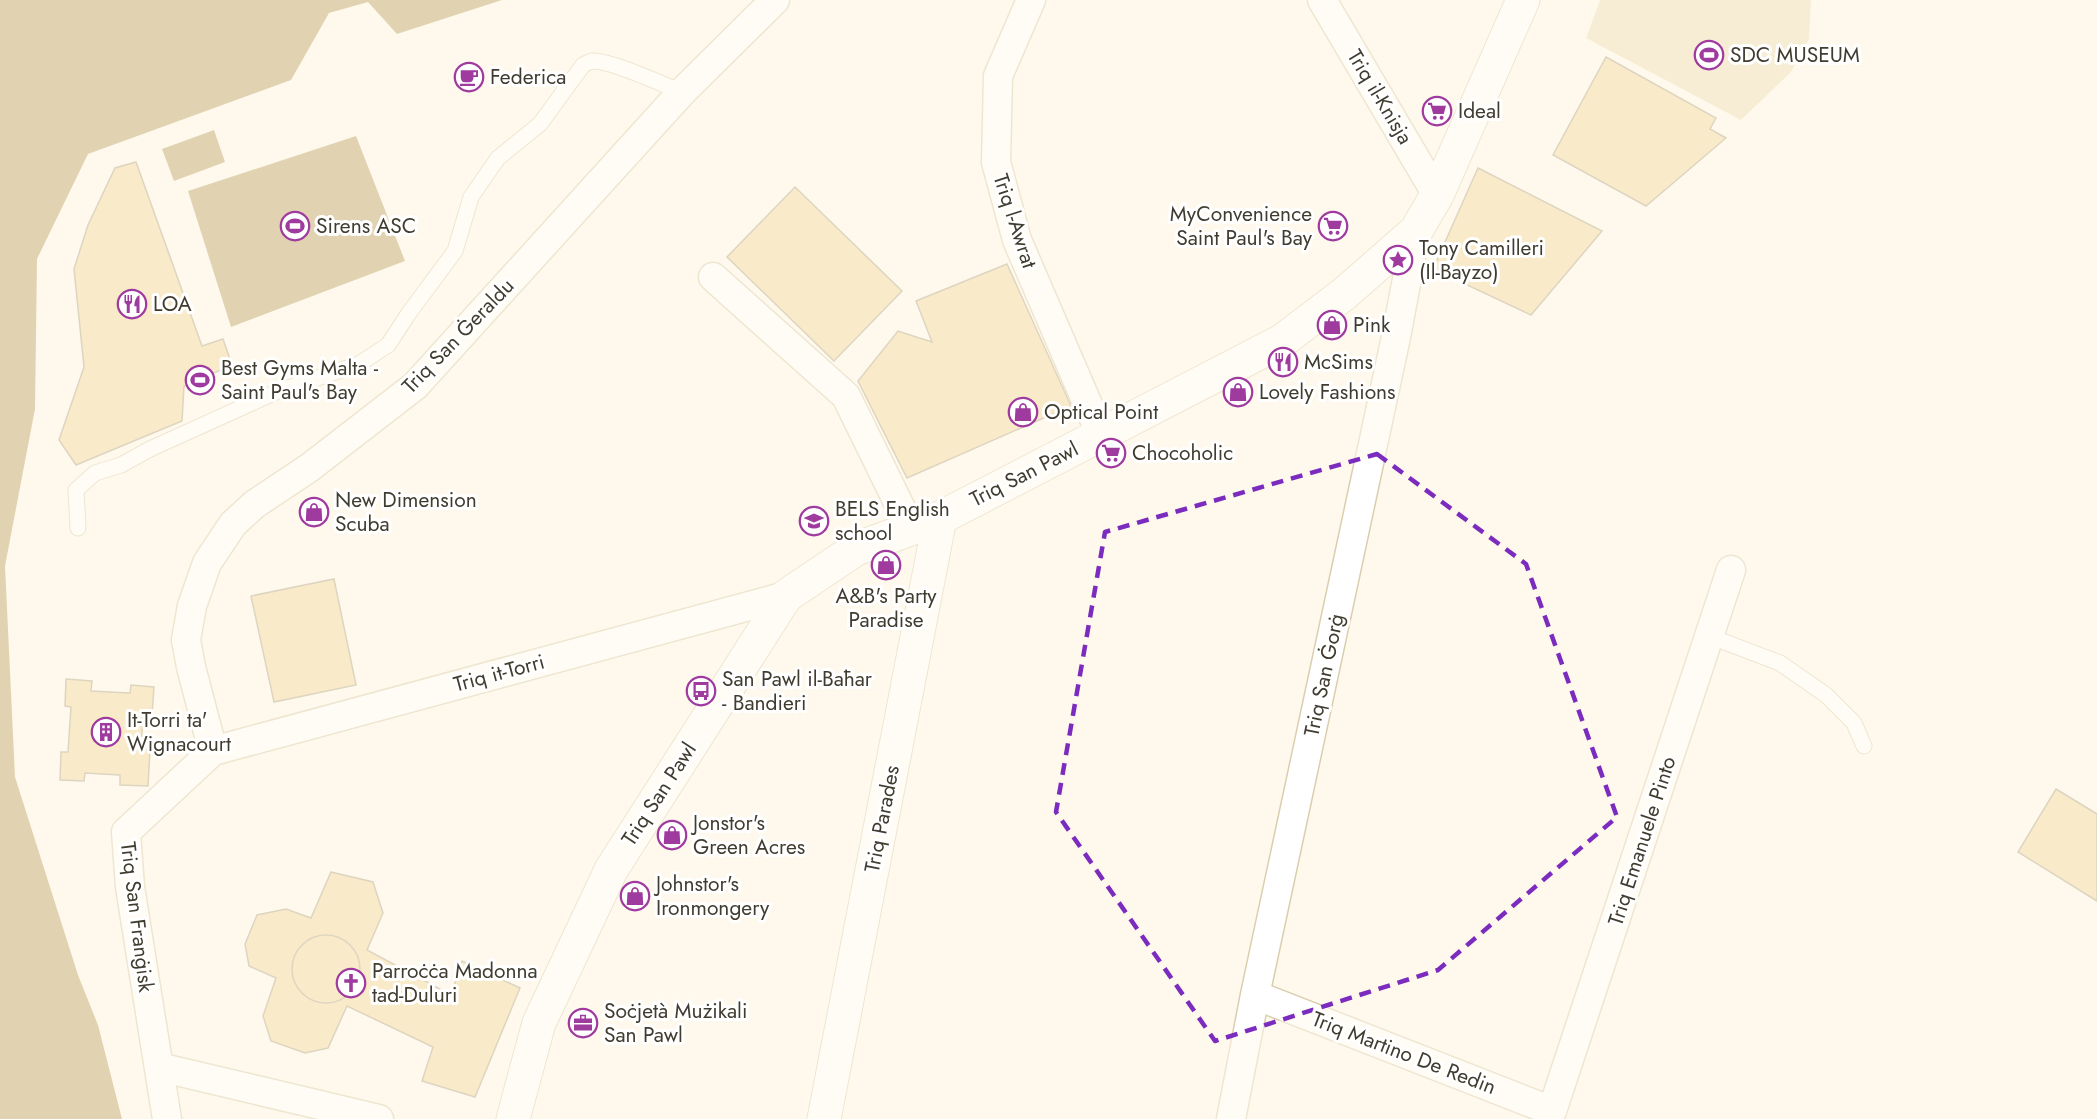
<svg xmlns="http://www.w3.org/2000/svg" width="2097" height="1119" viewBox="0 0 2097 1119" font-family="Jost,sans-serif">
<style>
.green{fill:#eedeb8}
.water{fill:#bca56c}
.building{fill:#f1d89e;stroke:#b6a98c;stroke-width:1.5}
.lines{fill:none;stroke-linecap:round;stroke-linejoin:round}
.lane-casing{stroke:#daceaf;stroke-width:17}
.street-casing{stroke:#daceaf;stroke-width:31}
.secondary-casing{stroke:#daceaf;stroke-width:35}
.lane{stroke:#fff;stroke-width:15}
.street{stroke:#fff;stroke-width:28}
.secondary{stroke:#fff;stroke-width:33}
.marked{fill:none;stroke:#7b2cbf;stroke-width:4.5;stroke-dasharray:12 8;stroke-linejoin:round}
.labels{text-anchor:middle;stroke-width:6;stroke-linejoin:round;paint-order:stroke}
.poi-label{font-size:21px;fill:#413c30;stroke:#fff;text-anchor:start}
.street-label{font-size:21px;fill:#413c30;stroke:#fff}
</style>
<rect width="100%" height="100%" fill="#fff9ed"/>
<path class="green" d="M 1600,0 L 1811,0 L 1809,39 L 1791,72 L 1741,120 L 1586,38 Z"/>
<path class="water" d="M 0,0 L 502,0 L 397,34 L 368,2 L 329,13 L 291,80 L 88,154 L 37,259 L 35,409 L 5,566 L 15,777 L 78,975 L 98,1025 L 122,1119 L 0,1119 Z
M 214,130 L 225,162 L 174,181 L 162,149 Z
M 356,136 L 405,261 L 231,327 L 188,191 Z"/>
<path class="building" d="M 1606,57 L 1716,118 L 1710,129 L 1726,138 L 1646,206 L 1553,155 Z
M 136,162 L 202,346 L 223,339 L 232,365 L 184,386 L 182,421 L 76,465 L 59,440 L 84,367 L 74,269 L 88,225 L 115,168 Z
M 1478,168 L 1602,231 L 1531,315 L 1433,269 Z
M 795,187 L 902,291 L 834,361 L 727,257 Z
M 1007,264 L 1071,406 L 907,478 L 858,381 L 898,331 L 932,342 L 916,301 Z
M 334,579 L 356,685 L 274,702 L 251,596 Z
M 66,679 L 92,681 L 91,691 L 130,693 L 131,685 L 154,687 L 152,715 L 143,715 L 141,749 L 150,750 L 148,786 L 120,785 L 120,775 L 85,773 L 84,781 L 60,780 L 61,752 L 68,752 L 71,707 L 65,706 Z
M 2056,789 L 2097,814 L 2097,901 L 2018,852 Z
M 331,872 L 373,882 L 383,913 L 367,950 L 451,995 L 462,961 L 520,988 L 475,1097 L 422,1081 L 433,1047 L 347,1006 L 328,1048 L 305,1053 L 271,1041 L 263,1016 L 276,978 L 249,966 L 245,944 L 257,915 L 286,909 L 311,918 Z
M292 969a34 34 0 1 1 68 0a34 34 0 1 1-68 0Z"/>
<g class="lines">
<g class="lane-casing">
<path id="lane" d="M 78,528 L 76,490 L 95,473 L 121,465 L 150,449 L 276,392 L 359,364 L 388,345 L 409,313 L 455,251 L 471,197 L 498,158 L 540,124 L 583,65 C 584,64 592,61 592,61 C 611,60 664,85 682,92
M 1709,636 L 1780,663 L 1826,695 L 1854,723 L 1864,746"/>
</g>
<g class="street-casing">
<path id="street" d="M 1031,0 L 998,76 L 996,162 L 1017,240 L 1101,435
M 1322,0 L 1437,195
M 713,277 L 846,396 L 911,529
M 213,751 L 191,667 L 186,640 L 192,606 L 207,563 L 233,524 L 255,504 L 309,468 L 415,386 L 682,92 L 775,0
M 1255,995 L 1552,1111 L 1731,570
M 159,1067 L 379,1119
M 167,1119 L 130,887 L 126,832 L 213,751 L 786,596
M 1231,1119 L 1255,995 L 1396,337 L 1416,231"/>
</g>
<g class="secondary-casing">
<path id="secondary" d="M 513,1119 L 539,1023 L 611,870 L 786,596 L 856,549 L 940,518 L 1282,341 L 1344,294 L 1416,231 L 1437,195 L 1523,0
M 824,1119 L 940,518"/>
</g>
<use href="#lane" class="lane"/>
<use href="#street" class="street"/>
<use href="#secondary" class="secondary"/>
</g>
<path d="M0 0H2097V1119H0ZM 1377,454 L 1526,564 L 1617,817 L 1438,970 L 1215,1041 L 1056,812 L 1105,532 Z" fill="#fff9ed" fill-opacity=".55" fill-rule="evenodd"/>
<path class="marked" d="M 1377,454 L 1526,564 L 1617,817 L 1438,970 L 1215,1041 L 1056,812 L 1105,532 Z"/>
<defs>
<g id="stadium-ring" transform="scale(1.5)"><circle r="9.5" fill="#fff" stroke="#9f3a9f" stroke-width="1.5"/><path d="M0-5a6.5 5 0 1 0 0 10a6.5 5 0 1 0 0-10ZM-3.5-1.8h7v3.6h-7Z" fill="#9f3a9f"/></g>
<g id="cafe-ring" transform="scale(1.5)"><circle r="9.5" fill="#fff" stroke="#9f3a9f" stroke-width="1.5"/><path d="M-5.5-4.5H6V0H3Q3 3.5 0 3.5H-2.5Q-5.5 3.5-5.5 0ZM3-3.2v2h1.7v-2ZM-6 4.5H4V6H-6Z" fill="#9f3a9f"/></g>
<g id="supermarket-ring" transform="scale(1.5)"><circle r="9.5" fill="#fff" stroke="#9f3a9f" stroke-width="1.5"/><path d="M-6-5.5h2.5l.6 2H6L4.5 2H-2.5L-4.4-4H-6ZM-1.5 3.2a1.3 1.3 0 1 0 .1 0ZM3 3.2a1.3 1.3 0 1 0 .1 0Z" fill="#9f3a9f"/></g>
<g id="sight-ring" transform="scale(1.5)"><circle r="9.5" fill="#fff" stroke="#9f3a9f" stroke-width="1.5"/><path d="M0-6L1.8-2.2L6-1.7L2.9 1.2L3.7 5.4L0 3.3L-3.7 5.4L-2.9 1.2L-6-1.7L-1.8-2.2Z" fill="#9f3a9f"/></g>
<g id="restaurant-ring" transform="scale(1.5)"><circle r="9.5" fill="#fff" stroke="#9f3a9f" stroke-width="1.5"/><path d="M-5-6h1v4h1v-4h1v4h1v-4h1v5L-1.5 .5V6h-2V.5L-5-1ZM5-6V6H3V1.5H1.5Q1.5-4 5-6Z" fill="#9f3a9f"/></g>
<g id="shop-ring" transform="scale(1.5)"><circle r="9.5" fill="#fff" stroke="#9f3a9f" stroke-width="1.5"/><path d="M-5-2.5h2.3a2.7 3.5 0 0 1 5.4 0H5L5.5 6h-11ZM-1.5-2.5h3a1.5 2.3 0 0 0-3 0Z" fill="#9f3a9f"/></g>
<g id="school-ring" transform="scale(1.5)"><circle r="9.5" fill="#fff" stroke="#9f3a9f" stroke-width="1.5"/><path d="M0-5L7-2L0 1L-7-2ZM-4 1L0 2.5L4 1V4Q0 6-4 4Z" fill="#9f3a9f"/></g>
<g id="bus-ring" transform="scale(1.5)"><circle r="9.5" fill="#fff" stroke="#9f3a9f" stroke-width="1.5"/><path d="M-5-6H5V4H4V6H2V4H-2V6H-4V4H-5ZM-3.5-4V0h7V-4ZM-3.5 1.2v1.5H-2V1.2ZM2 1.2v1.5H3.5V1.2Z" fill="#9f3a9f"/></g>
<g id="building-ring" transform="scale(1.5)"><circle r="9.5" fill="#fff" stroke="#9f3a9f" stroke-width="1.5"/><path d="M-4-6H4V6H1V3H-1V6H-4ZM-2.5-4.3h1.7v1.8h-1.7ZM.8-4.3h1.7v1.8H.8ZM-2.5-1h1.7V.8h-1.7ZM.8-1h1.7V.8H.8Z" fill="#9f3a9f"/></g>
<g id="church-ring" transform="scale(1.5)"><circle r="9.5" fill="#fff" stroke="#9f3a9f" stroke-width="1.5"/><path d="M-1.2-6h2.4v3.5h3.3v2.4h-3.3V6h-2.4V-.1h-3.3v-2.4h3.3Z" fill="#9f3a9f"/></g>
<g id="office-ring" transform="scale(1.5)"><circle r="9.5" fill="#fff" stroke="#9f3a9f" stroke-width="1.5"/><path d="M-6-3h4V-5.5h4V-3h4V5H-6ZM-1-4.5V-3h2v-1.5ZM-6 0V1H6V0Z" fill="#9f3a9f"/></g>
</defs>
<g fill-rule="evenodd">
<use href="#stadium-ring" x="1709" y="55"/>
<use href="#cafe-ring" x="469" y="77"/>
<use href="#supermarket-ring" x="1437" y="111"/>
<use href="#stadium-ring" x="295" y="226"/>
<use href="#supermarket-ring" x="1333" y="226"/>
<use href="#sight-ring" x="1398" y="260"/>
<use href="#restaurant-ring" x="132" y="304"/>
<use href="#shop-ring" x="1332" y="325"/>
<use href="#restaurant-ring" x="1283" y="362"/>
<use href="#stadium-ring" x="200" y="380"/>
<use href="#shop-ring" x="1238" y="392"/>
<use href="#shop-ring" x="1023" y="412"/>
<use href="#supermarket-ring" x="1111" y="453"/>
<use href="#shop-ring" x="314" y="512"/>
<use href="#school-ring" x="814" y="521"/>
<use href="#shop-ring" x="886" y="565"/>
<use href="#bus-ring" x="701" y="691"/>
<use href="#building-ring" x="106" y="732"/>
<use href="#shop-ring" x="672" y="835"/>
<use href="#shop-ring" x="635" y="896"/>
<use href="#church-ring" x="351" y="983"/>
<use href="#office-ring" x="583" y="1023"/>
</g>
<g class="labels">
<g class="poi-label">
<text x="1730" y="62">SDC MUSEUM</text>
<text x="490" y="84">Federica</text>
<text x="1458" y="118">Ideal</text>
<text x="1312" y="221" text-anchor="end">MyConvenience<tspan x="1312" dy="24">Saint Paul's Bay</tspan></text>
<text x="316" y="233">Sirens ASC</text>
<text x="1419" y="255">Tony Camilleri<tspan x="1419" dy="24">(Il-Bayzo)</tspan></text>
<text x="153" y="311">LOA</text>
<text x="1353" y="332">Pink</text>
<text x="1304" y="369">McSims</text>
<text x="221" y="375">Best Gyms Malta -<tspan x="221" dy="24">Saint Paul's Bay</tspan></text>
<text x="1259" y="399">Lovely Fashions</text>
<text x="1044" y="419">Optical Point</text>
<text x="1132" y="460">Chocoholic</text>
<text x="335" y="507">New Dimension<tspan x="335" dy="24">Scuba</tspan></text>
<text x="835" y="516">BELS English<tspan x="835" dy="24">school</tspan></text>
<text x="886" y="603" text-anchor="middle">A&amp;B's Party<tspan x="886" dy="24">Paradise</tspan></text>
<text x="722" y="686">San Pawl il-Baħar<tspan x="722" dy="24">- Bandieri</tspan></text>
<text x="127" y="727">It-Torri ta'<tspan x="127" dy="24">Wignacourt</tspan></text>
<text x="693" y="830">Jonstor's<tspan x="693" dy="24">Green Acres</tspan></text>
<text x="656" y="891">Johnstor's<tspan x="656" dy="24">Ironmongery</tspan></text>
<text x="372" y="978">Parroċċa Madonna<tspan x="372" dy="24">tad-Duluri</tspan></text>
<text x="604" y="1018">Soċjetà Mużikali<tspan x="604" dy="24">San Pawl</tspan></text>
</g>
<g class="street-label">
<text transform="translate(1380 97) rotate(59)" y="7">Triq il-Knisja</text>
<text transform="translate(1015 221) rotate(72)" y="7">Triq l-Awrat</text>
<text transform="translate(458 336) rotate(-46)" y="7">Triq San Ġeraldu</text>
<text transform="translate(1024 474) rotate(-27)" y="7">Triq San Pawl</text>
<text transform="translate(499 673) rotate(-15)" y="7">Triq it-Torri</text>
<text transform="translate(1324 675) rotate(-78)" y="7">Triq San Ġorġ</text>
<text transform="translate(659 794) rotate(-57)" y="7">Triq San Pawl</text>
<text transform="translate(882 819) rotate(-79)" y="7">Triq Parades</text>
<text transform="translate(1642 841) rotate(-72)" y="7">Triq Emanuele Pinto</text>
<text transform="translate(137 917) rotate(83)" y="7">Triq San Franġisk</text>
<text transform="translate(1404 1053) rotate(21)" y="7">Triq Martino De Redin</text>
</g>
</g>
</svg>
